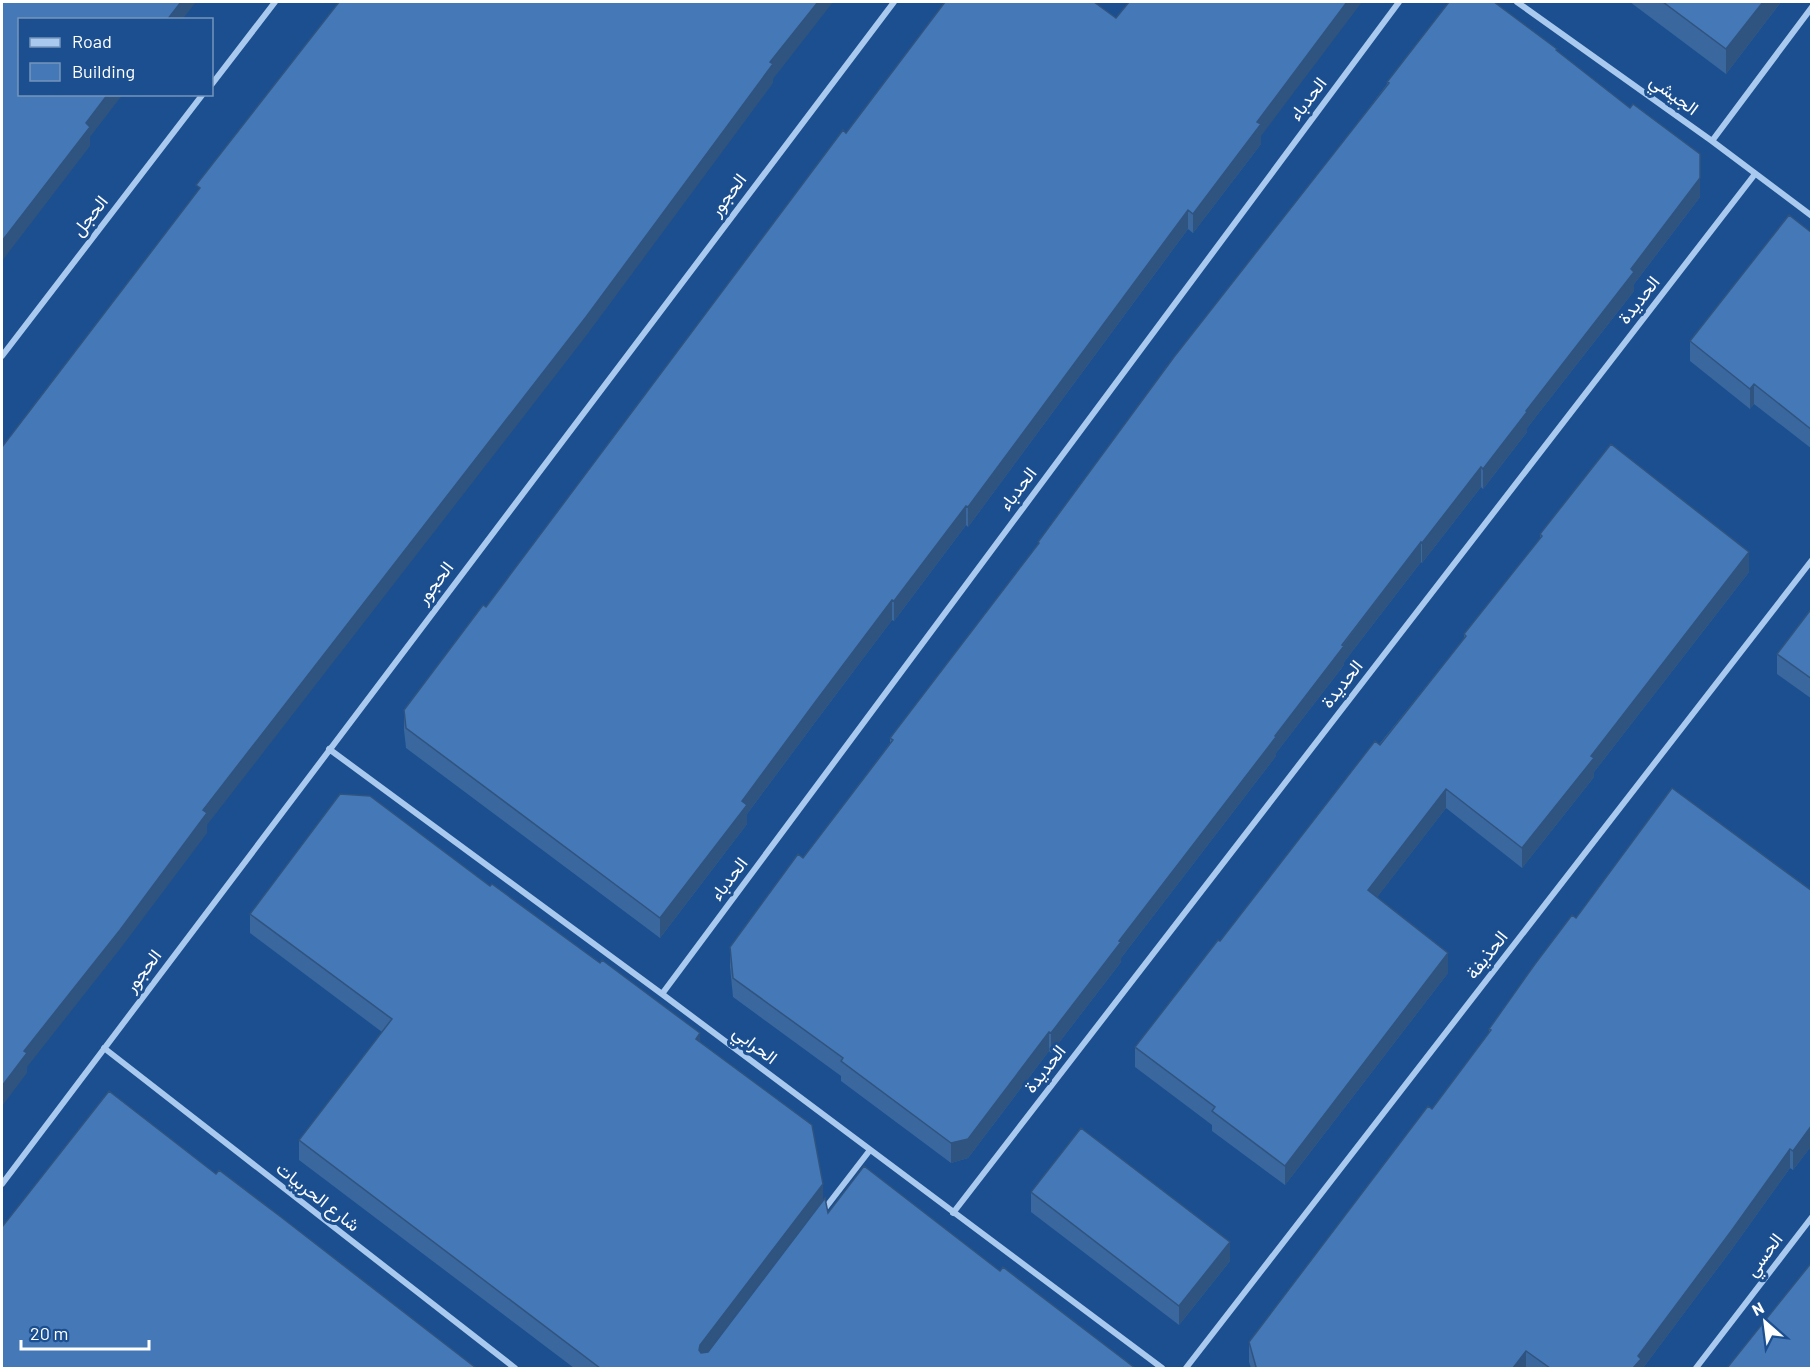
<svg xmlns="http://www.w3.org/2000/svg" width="1813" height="1370" viewBox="0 0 1813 1370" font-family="Barlow,Vazirmatn,sans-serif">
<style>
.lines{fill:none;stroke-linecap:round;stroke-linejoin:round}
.street{stroke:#a9c9ee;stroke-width:6}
.wall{fill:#3a679d}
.shaded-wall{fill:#305480}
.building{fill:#4478b7;stroke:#305480;stroke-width:1.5}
.labels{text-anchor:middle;stroke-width:6;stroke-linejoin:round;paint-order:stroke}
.street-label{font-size:18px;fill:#fff;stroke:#1b4f8f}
</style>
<rect width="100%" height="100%" fill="#1b4f8f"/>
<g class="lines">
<path class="street" d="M 1517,2 L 1712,141 L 1812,216
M 212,84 L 275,2
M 1712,141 L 1812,7
M 2,356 L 203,94
M 329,749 L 662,994 L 1162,1368
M 662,994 L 1399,2
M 104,1048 L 515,1368
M 2,1184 L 894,2
M 823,1211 L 870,1150
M 953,1213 L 1755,174
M 1186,1368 L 1812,560
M 1696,1368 L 1812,1217"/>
</g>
<path class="wall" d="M 1630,2 L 1781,2 L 1726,74 Z
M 1557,51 L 1700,197 L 1634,284 L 1634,291 L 1527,428 L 1527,432 L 1483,489 L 1481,487 L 1422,563 L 1421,562 L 1344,662 L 1344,665 L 1276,753 L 1276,756 L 1121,958 L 1121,962 L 1051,1053 L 1049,1051 L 968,1158 L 951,1163 L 841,1081 L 841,1076 L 733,997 L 730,967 L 730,947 L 803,858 L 890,743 L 890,738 L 1038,544 L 1038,542 L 1387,84 L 1387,82 Z
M 846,133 L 1261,136 L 1261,144 L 1193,233 L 1188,229 L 968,527 L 966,525 L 894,621 L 892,620 L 816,721 L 747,814 L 747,824 L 660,938 L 406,748 L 404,730 L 404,710 L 486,607 Z
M 1812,233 L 1812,449 L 1754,404 L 1750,409 L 1690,361 L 1690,341 Z
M 1540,534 L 1749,572 L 1594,772 L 1594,777 L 1522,868 L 1446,808 L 1377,897 L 1448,973 L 1285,1185 L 1212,1131 L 1212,1125 L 1135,1067 L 1135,1047 L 1464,639 L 1464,634 L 1540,539 Z
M 1812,608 L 1812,699 L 1777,674 L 1777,654 Z
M 1812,891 L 1812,1145 L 1793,1170 L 1790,1168 L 1732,1249 L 1643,1368 L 1251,1368 L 1249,1362 L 1249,1342 L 1432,1109 L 1489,1033 L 1489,1029 L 1576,918 Z
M 250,914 L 700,1042 L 823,1202 L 828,1213 L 1000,1271 L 1135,1368 L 574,1368 L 299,1160 L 299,1140 L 382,1032 L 250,933 Z
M 1031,1192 L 1230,1261 L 1179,1325 L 1031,1212 Z"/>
<path class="shaded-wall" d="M 181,2 L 196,2 L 182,20 L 167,20 Z
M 818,2 L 833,2 L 773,79 L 773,83 L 586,336 L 207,825 L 207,833 L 120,949 L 27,1067 L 27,1073 L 2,1106 L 2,1086 L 24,1051 L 203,810 L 770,62 Z
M 1347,2 L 1362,2 L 1261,136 L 1261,144 L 1193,233 L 1193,214 L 1257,122 Z
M 1763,2 L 1781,2 L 1726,74 L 1726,49 Z
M 108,94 L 123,94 L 90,137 L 90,146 L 2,261 L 2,241 L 86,123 Z
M 1700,154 L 1700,197 L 1634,284 L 1634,291 L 1527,428 L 1527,432 L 1483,489 L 1483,469 L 1631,269 Z
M 1188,210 L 1188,229 L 968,527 L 968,507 Z
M 1754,384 L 1754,404 L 1750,409 L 1750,389 Z
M 1481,467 L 1481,487 L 1422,563 L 1422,543 Z
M 966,506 L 966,525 L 894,621 L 894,601 Z
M 1421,542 L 1421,562 L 1344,662 L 1344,665 L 1276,753 L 1276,756 L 1121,958 L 1121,962 L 1051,1053 L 1051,1033 L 1119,941 Z
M 1749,552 L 1749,572 L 1594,772 L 1594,777 L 1522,868 L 1522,848 L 1591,756 Z
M 892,600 L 892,620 L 816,721 L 747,814 L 747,824 L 660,938 L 660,918 L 742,801 L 816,701 Z
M 1446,789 L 1446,808 L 1368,909 L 1368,890 Z
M 1448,953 L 1448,973 L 1285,1185 L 1285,1166 Z
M 1049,1032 L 1049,1051 L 968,1158 L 951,1163 L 951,1143 Z
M 700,1033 L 700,1052 L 696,1039 Z
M 1812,1125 L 1812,1145 L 1793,1170 L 1793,1151 Z
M 1790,1149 L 1790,1168 L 1732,1249 L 1643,1368 L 1633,1368 L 1638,1356 Z
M 823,1184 L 823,1204 L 699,1368 L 700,1345 Z
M 1230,1242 L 1230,1261 L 1179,1325 L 1179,1306 Z
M 1526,1351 L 1526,1368 L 1513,1368 Z"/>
<path class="building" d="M 2,2 L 181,2 L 167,20 L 20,20 L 20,94 L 108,94 L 86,123 L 90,127 L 2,241 Z
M 339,2 L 818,2 L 770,62 L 773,64 L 586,317 L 203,810 L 207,813 L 120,930 L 24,1051 L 27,1053 L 2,1086 L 2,447 L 200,188 L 196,185 Z
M 945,2 L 1094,2 L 1116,18 L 1129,2 L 1347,2 L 1257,122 L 1261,124 L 1193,214 L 1188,210 L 968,507 L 966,506 L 894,601 L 892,600 L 816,701 L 742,801 L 747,805 L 660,918 L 406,728 L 404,710 L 483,605 L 486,607 L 843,130 L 846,133 Z
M 1449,2 L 1494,2 L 1557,49 L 1556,50 L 1630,108 L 1633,104 L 1700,154 L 1700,178 L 1631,269 L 1634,272 L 1526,411 L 1527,412 L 1483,469 L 1481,467 L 1422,543 L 1421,542 L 1342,645 L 1344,646 L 1275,736 L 1276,737 L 1119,941 L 1121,942 L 1051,1033 L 1049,1032 L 968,1139 L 951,1143 L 841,1061 L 843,1058 L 733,978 L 730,947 L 798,854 L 803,858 L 893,740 L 890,738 L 1039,543 L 1038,542 L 1174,357 L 1389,83 L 1387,82 Z
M 1663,2 L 1763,2 L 1726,49 Z
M 1789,215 L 1812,233 L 1812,430 L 1754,384 L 1750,389 L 1690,341 Z
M 1611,444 L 1749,552 L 1591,756 L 1594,758 L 1522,848 L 1446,789 L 1368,890 L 1448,953 L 1285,1166 L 1212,1111 L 1215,1107 L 1135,1047 L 1218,940 L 1220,941 L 1375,741 L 1380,745 L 1466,636 L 1464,634 L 1542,536 L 1540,534 Z
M 1812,608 L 1812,679 L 1777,654 Z
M 1672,788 L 1812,891 L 1812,1125 L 1793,1151 L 1790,1149 L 1732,1230 L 1638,1356 L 1641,1359 L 1633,1368 L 1550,1368 L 1526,1351 L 1513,1368 L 1257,1368 L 1256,1367 L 1249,1342 L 1428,1106 L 1432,1109 L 1491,1030 L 1489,1029 L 1535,964 L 1572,915 L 1576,918 Z
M 340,794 L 370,796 L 490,886 L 492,884 L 600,963 L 602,960 L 700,1033 L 696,1039 L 812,1125 L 823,1184 L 700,1345 L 699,1350 L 701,1353 L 708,1352 L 825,1198 L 828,1213 L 864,1166 L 1000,1271 L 1003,1267 L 1135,1368 L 600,1368 L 299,1140 L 392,1019 L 250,914 Z
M 109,1091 L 216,1174 L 219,1170 L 281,1217 L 476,1368 L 2,1368 L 2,1227 Z
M 1081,1128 L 1230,1242 L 1179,1306 L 1031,1192 Z
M 1812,1262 L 1812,1368 L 1727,1368 Z"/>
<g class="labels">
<g class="street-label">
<text transform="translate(1674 95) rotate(36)" y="6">الجيشي</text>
<text transform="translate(1308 99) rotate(-53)" y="6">الحدباء</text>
<text transform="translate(728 195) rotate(-53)" y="6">الحجور</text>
<text transform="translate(90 216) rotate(-52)" y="6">الحجل</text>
<text transform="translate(1639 300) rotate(-52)" y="6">الحديدة</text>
<text transform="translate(1018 489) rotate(-53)" y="6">الحدباء</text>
<text transform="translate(435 583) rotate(-53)" y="6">الحجور</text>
<text transform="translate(1342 684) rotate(-52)" y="6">الحديدة</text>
<text transform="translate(729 879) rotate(-53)" y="6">الحدباء</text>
<text transform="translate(1487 955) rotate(-52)" y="6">الحذيفة</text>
<text transform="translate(143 971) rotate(-53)" y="6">الحجور</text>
<text transform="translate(755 1045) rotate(37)" y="6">الحرابي</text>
<text transform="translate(1045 1069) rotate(-52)" y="6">الحديدة</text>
<text transform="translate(318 1197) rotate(38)" y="6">شارع الحربيات</text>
<text transform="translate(1764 1255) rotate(-53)" y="6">الحسي</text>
</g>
</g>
<rect width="1813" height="1370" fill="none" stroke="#ffffff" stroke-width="6"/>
<rect x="18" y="18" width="195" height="78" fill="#1b4f8f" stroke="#7695bc" stroke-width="1.5"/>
<rect x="30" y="38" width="30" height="9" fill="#a9c9ee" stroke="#7695bc" stroke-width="1.5"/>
<text x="72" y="48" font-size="18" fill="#ffffff">Road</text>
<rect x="30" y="63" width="30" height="18" fill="#4478b7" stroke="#7695bc" stroke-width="1.5"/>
<text x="72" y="78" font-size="18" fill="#ffffff">Building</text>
<g transform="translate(1765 1322) rotate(332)" stroke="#1b4f8f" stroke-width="4.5" paint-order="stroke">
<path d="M0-4.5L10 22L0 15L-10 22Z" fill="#ffffff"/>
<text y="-9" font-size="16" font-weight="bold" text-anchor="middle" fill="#ffffff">N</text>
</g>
<path d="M21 1340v9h128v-9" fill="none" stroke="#ffffff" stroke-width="3"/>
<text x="30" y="1340" font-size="18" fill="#ffffff" stroke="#1b4f8f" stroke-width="4.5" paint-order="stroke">20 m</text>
</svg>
